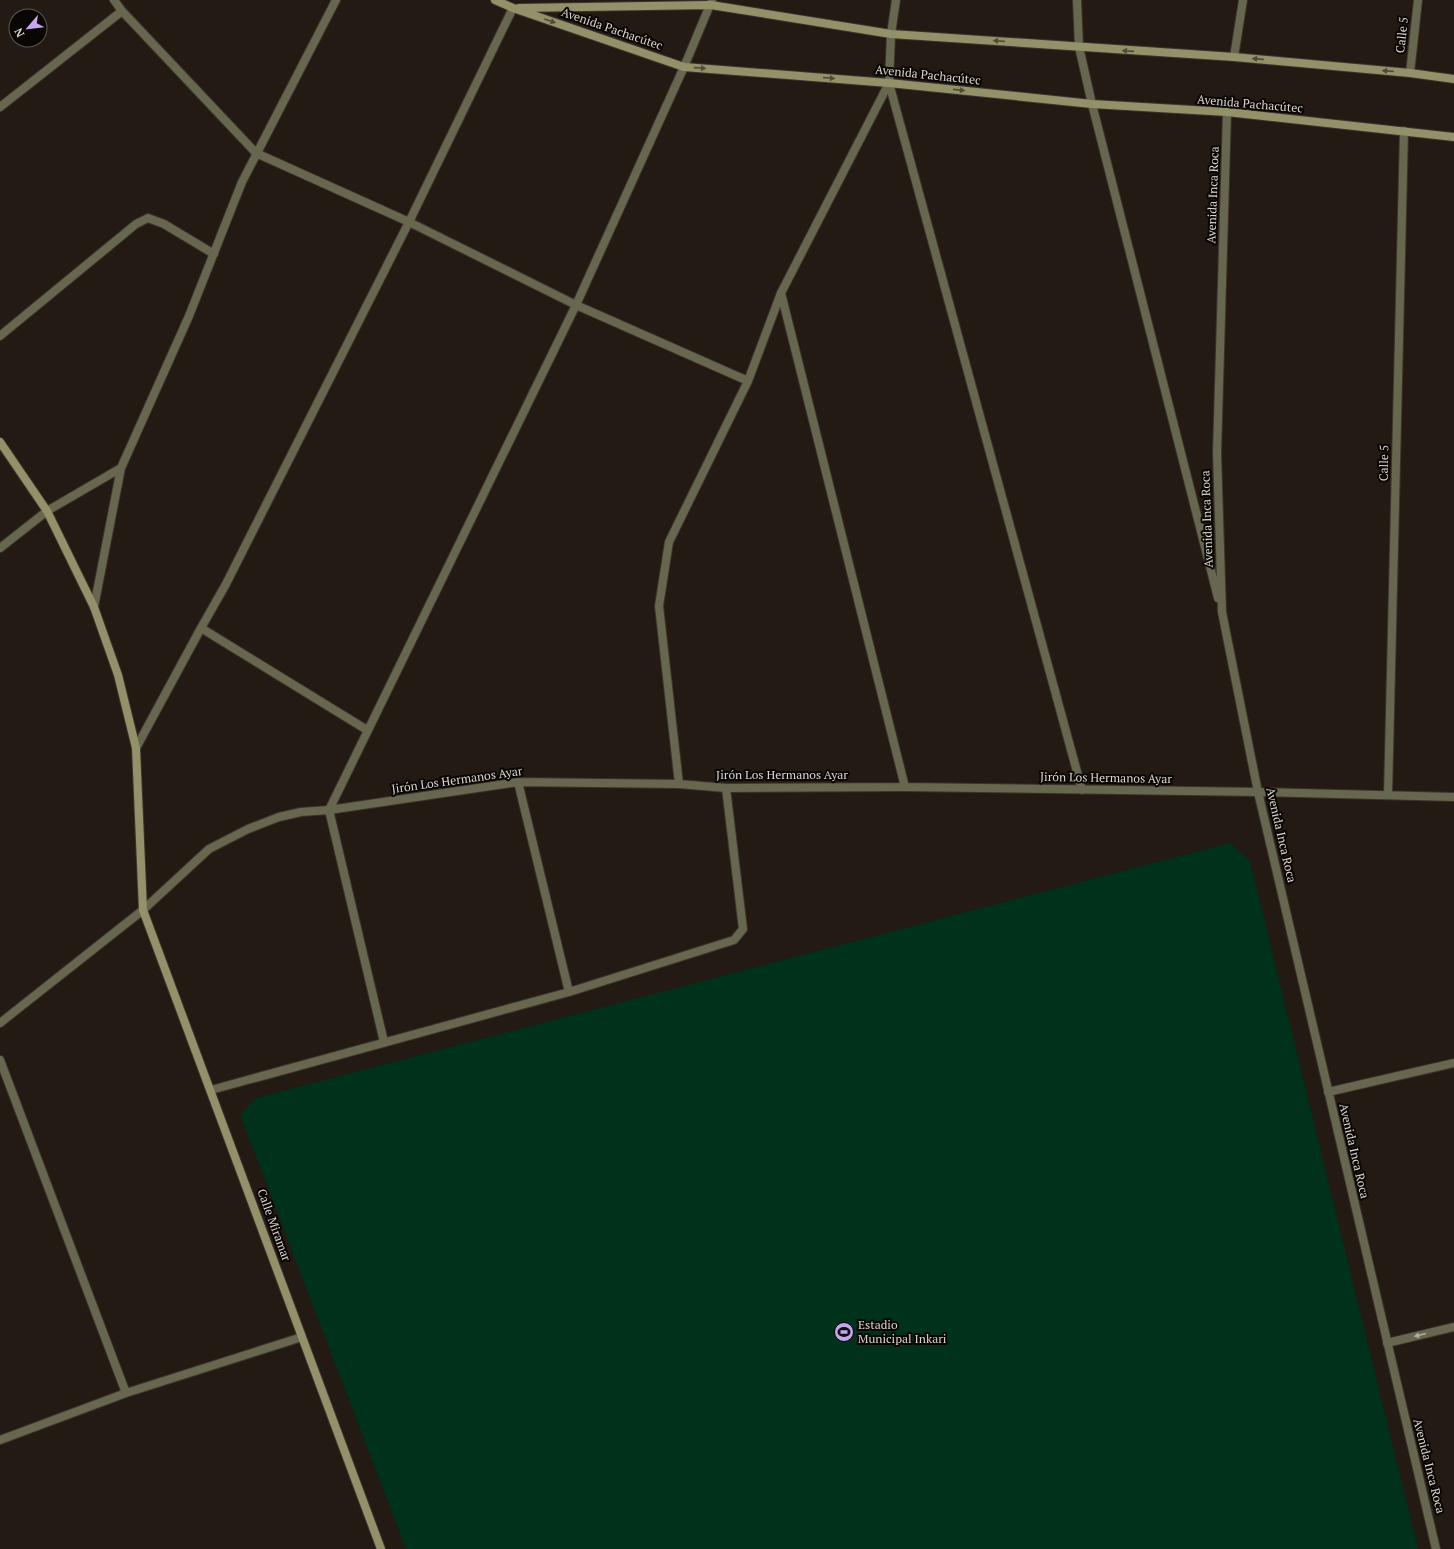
<svg xmlns="http://www.w3.org/2000/svg" width="1454" height="1549" viewBox="0 0 1454 1549" font-family="'PT Serif',serif">
<style>
.green{fill:#00311a}
.lines{fill:none;stroke-linecap:round;stroke-linejoin:round}
.street-casing{stroke:#3c342d;stroke-width:10}
.secondary-casing{stroke:#3c342d;stroke-width:10}
.street{stroke:#67664e;stroke-width:8}
.secondary{stroke:#92916a;stroke-width:8}
.oneway{fill:#4e4c37}
.oneway2{fill:#b2aea2}
.labels{text-anchor:middle;stroke-width:4;stroke-linejoin:round;paint-order:stroke}
.street-label{font-size:12px;fill:#dad5d0;stroke:#090604}
.poi-label{font-size:12px;fill:#dad5d0;stroke:#090604;text-anchor:start}
</style>
<rect width="100%" height="100%" fill="#221a13"/>
<path class="green" d="M 1230,843 L 1250,861 L 1418,1549 L 406,1549 L 240,1115 L 256,1098 Z"/>
<g class="lines">
<g class="street-casing">
<path id="street" d="M 114,0 L 122,11
M 896,0 L 891,34 L 889,83 L 1082,790
M 1077,0 L 1079,47 L 1092,104 L 1218,598
M 1234,57 L 1243,0
M 1410,73 L 1418,0
M 0,107 L 122,11 L 256,153 L 409,222 L 576,305 L 748,381
M 1227,112 L 1217,453 L 1222,612 L 1258,792 L 1436,1549
M 781,293 L 905,787
M 0,336 L 136,224 L 148,218 L 164,224 L 214,254
M 0,548 L 47,511 L 121,468 L 189,316 L 242,182 L 336,0
M 94,607 L 121,468
M 367,730 L 201,628 L 226,584 L 409,222 L 513,8
M 136,748 L 201,628
M 518,782 L 569,992
M 679,784 L 659,606 L 669,542 L 748,381 L 781,293 L 889,83
M 1388,795 L 1404,131
M 0,1023 L 143,910 L 209,849 L 248,829 L 279,817 L 301,812 L 329,810 L 518,782 L 679,784 L 726,788 L 905,787 L 1258,792 L 1454,797
M 384,1042 L 329,810 L 576,305 L 684,67 L 712,0
M 0,1060 L 126,1393
M 211,1090 L 569,992 L 734,940 L 743,929 L 726,788
M 1328,1092 L 1454,1063
M 1387,1343 L 1454,1327
M 0,1440 L 126,1393 L 302,1337"/>
</g>
<g class="secondary-casing">
<path id="secondary" d="M 495,0 L 513,8 L 684,67 L 889,83 L 1092,104 L 1227,112 L 1454,137
M 519,8 L 711,5 L 891,34 L 1234,57 L 1410,73 L 1454,79
M 0,442 L 47,511 L 94,607 L 118,675 L 136,748 L 143,910 L 381,1549"/>
</g>
<use href="#street" class="street"/>
<use href="#secondary" class="secondary"/>
</g>
<defs><path id="oneway-solid" d="M-6-.8H1V-3.2L6.5 0L1 3.2V.8H-6Z"/></defs>
<g class="oneway">
<use href="#oneway-solid" transform="translate(550 21) rotate(19)"/>
<use href="#oneway-solid" transform="translate(999 41) rotate(-176)"/>
<use href="#oneway-solid" transform="translate(1128 51) rotate(-176)"/>
<use href="#oneway-solid" transform="translate(1258 59) rotate(-175)"/>
<use href="#oneway-solid" transform="translate(700 68) rotate(4)"/>
<use href="#oneway-solid" transform="translate(1388 71) rotate(-175)"/>
<use href="#oneway-solid" transform="translate(829 78) rotate(4)"/>
<use href="#oneway-solid" transform="translate(959 90) rotate(6)"/>
</g>
<use class="oneway2" href="#oneway-solid" transform="translate(1420 1335) rotate(166)"/>
<defs>
<g id="stadium-disc" transform="scale(1)"><circle r="9.5" fill="#c6a6f0" stroke="#090604"/><path d="M0-5a6.5 5 0 1 0 0 10a6.5 5 0 1 0 0-10ZM-3.5-1.8h7v3.6h-7Z" fill="#111"/></g>
</defs>
<g fill-rule="evenodd">
<use href="#stadium-disc" x="844" y="1332"/>
</g>
<g class="labels">
<g class="street-label">
<text transform="translate(612 29) rotate(19)" y="4">Avenida Pachacútec</text>
<text transform="translate(1402 35) rotate(-84)" y="4">Calle 5</text>
<text transform="translate(928 75) rotate(6)" y="4">Avenida Pachacútec</text>
<text transform="translate(1250 104) rotate(5)" y="4">Avenida Pachacútec</text>
<text transform="translate(1213 195) rotate(-88)" y="4">Avenida Inca Roca</text>
<text transform="translate(1384 463) rotate(-89)" y="4">Calle 5</text>
<text transform="translate(1207 519) rotate(-92)" y="4">Avenida Inca Roca</text>
<text x="782" y="779">Jirón Los Hermanos Ayar</text>
<text transform="translate(1106 778) rotate(1)" y="4">Jirón Los Hermanos Ayar</text>
<text transform="translate(457 780) rotate(-8)" y="4">Jirón Los Hermanos Ayar</text>
<text transform="translate(1281 835) rotate(77)" y="4">Avenida Inca Roca</text>
<text transform="translate(1354 1151) rotate(77)" y="4">Avenida Inca Roca</text>
<text transform="translate(274 1225) rotate(70)" y="4">Calle Miramar</text>
<text transform="translate(1429 1466) rotate(76)" y="4">Avenida Inca Roca</text>
</g>
<g class="poi-label">
<text x="858" y="1329">Estadio<tspan x="858" dy="14">Municipal Inkari</tspan></text>
</g>
</g>
<g transform="translate(28 28) rotate(242)"><circle r="19" fill="#090604" stroke="#5d5956"/>
<path d="M0-3L7 15L0 10L-7 15Z" fill="#c6a6f0"/>
<text y="-6" font-size="11" font-weight="bold" text-anchor="middle" fill="#dad5d0">N</text>
</g>
</svg>
